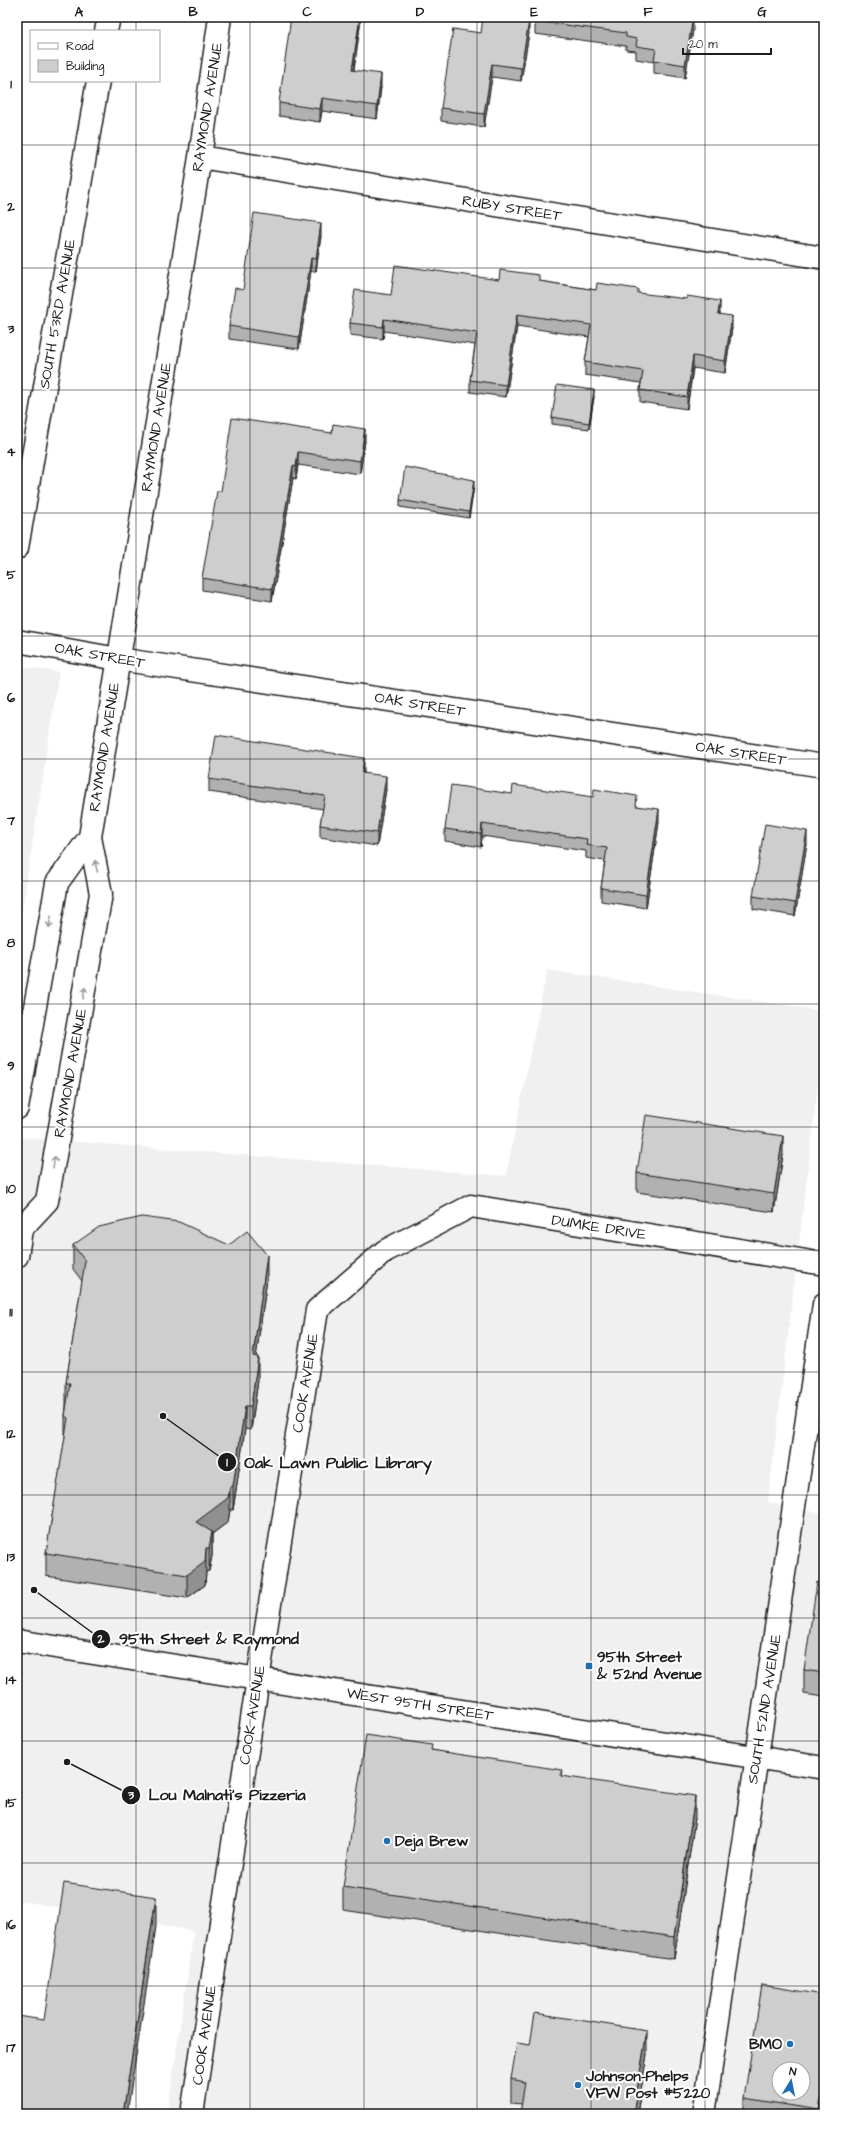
<svg xmlns="http://www.w3.org/2000/svg" width="841" height="2131" viewBox="0 0 841 2131" font-family="'Architects Daughter',sans-serif">
<style>
.built{fill:#f0f0f0;fill-rule:evenodd}
.lines{fill:none;stroke-linecap:round;stroke-linejoin:round}
.minor-casing{stroke:#1c1c1c;stroke-width:25}
.primary-casing{stroke:#1c1c1c;stroke-width:25}
.minor{stroke:#fff;stroke-width:22}
.primary{stroke:#fff;stroke-width:22}
.wall{fill:#b1b1b1;stroke:#1c1c1c}
.shaded-wall{fill:#909090;stroke:#1c1c1c}
.building{fill:#cecece;stroke:#1c1c1c;fill-rule:evenodd}
.oneway{stroke:#999}
.grid{fill:none;stroke:#1c1c1c;stroke-width:1;stroke-opacity:0.55}
.poi-dot{fill:#1f6fb2;stroke:#fff;stroke-width:1.5}
.labels{text-anchor:middle;stroke-width:4;stroke-linejoin:round;paint-order:stroke}
.street-label{font-size:15px;fill:#1c1c1c;stroke:#fff}
.poi-label{font-size:15px;font-weight:bold;fill:#1c1c1c;stroke:#fff;text-anchor:start}
.leader{fill:none;stroke:#1c1c1c;stroke-width:1.5}
.callout-dot{fill:#1c1c1c;stroke:#fff;stroke-width:1.5}
.mark-label{font-size:12px;text-anchor:middle;font-weight:bold;fill:#fff}
.callout-label{font-size:16px;text-anchor:middle;font-weight:bold;fill:#1c1c1c;stroke:#fff;stroke-width:4;stroke-linejoin:round;paint-order:stroke}
.neatline{fill:none;stroke:#1c1c1c;stroke-width:1.5}
.grid-label{font-size:13px;text-anchor:middle;font-weight:bold;fill:#1c1c1c}
</style>
<rect width="100%" height="100%" fill="#fff"/>
<filter id="ink" filterUnits="userSpaceOnUse"><feTurbulence type="fractalNoise" baseFrequency=".025" numOctaves="2"/><feDisplacementMap in="SourceGraphic" scale="8" xChannelSelector="R" yChannelSelector="G"/><feConvolveMatrix kernelMatrix="1 2 1 2 8 2 1 2 1" color-interpolation-filters="sRGB"/></filter>
<g filter="url(#ink)">
<path class="built" d="M 17,666 L 59,672 L 17,943 Z
M 547,970 L 824,1011 L 824,1035 L 768,1502 L 824,1514 L 824,2114 L 167,2114 L 194,1931 L 17,1900 L 17,1137 L 506,1176 ZM 779,2069 L 803,2069 L 803,2093 L 779,2093 Z"/>
<g class="lines">
<g class="minor-casing">
<path id="minor" d="M 106,31 L 109,17
M 200,157 L 824,258
M 17,548 L 98,81
M 17,641 L 118,659 L 824,766
M 17,1108 L 57,883 L 90,837
M 17,1256 L 21,1229 L 47,1201 L 101,894 L 90,837 L 200,157 L 220,17
M 192,2114 L 258,1679 L 317,1310 L 385,1251 L 471,1206 L 824,1264
M 704,2114 L 824,1304"/>
</g>
<g class="primary-casing">
<path id="primary" d="M 17,1641 L 824,1768"/>
</g>
<use href="#minor" class="minor"/>
<use href="#primary" class="primary"/>
</g>
<path class="wall" d="M 360,17 L 360,26 L 354,70 L 381,87 L 377,119 L 322,111 L 320,122 L 279,116 L 279,103 Z
M 535,21 L 693,30 L 685,78 L 654,73 L 654,62 L 636,59 L 636,51 L 626,50 L 626,46 L 535,34 Z
M 481,33 L 529,33 L 521,81 L 492,77 L 484,127 L 441,121 L 441,108 Z
M 824,153 L 824,193 L 820,193 L 820,180 Z
M 321,236 L 316,271 L 311,271 L 299,349 L 229,339 L 229,326 Z
M 499,280 L 539,281 L 596,290 L 638,293 L 720,313 L 720,315 L 732,328 L 725,373 L 693,368 L 687,409 L 640,402 L 640,390 L 641,383 L 585,375 L 585,362 L 589,337 L 517,326 L 506,397 L 470,392 L 470,380 L 475,345 L 384,331 L 383,339 L 350,335 L 350,323 L 391,295 Z
M 594,397 L 589,429 L 552,424 L 552,417 Z
M 332,433 L 365,441 L 360,474 L 298,465 L 296,479 L 293,478 L 272,601 L 202,590 L 202,578 L 221,491 Z
M 474,486 L 469,518 L 400,507 L 400,500 Z
M 364,771 L 364,773 L 386,789 L 377,846 L 320,837 L 320,825 L 323,809 L 209,792 L 209,779 Z
M 512,794 L 637,806 L 659,822 L 646,908 L 601,901 L 601,888 L 605,861 L 586,858 L 586,851 L 482,836 L 481,847 L 445,841 L 445,829 Z
M 807,844 L 795,916 L 753,909 L 753,896 Z
M 783,1155 L 774,1212 L 637,1192 L 637,1173 Z
M 73,1245 L 267,1279 L 256,1357 L 258,1380 L 251,1430 L 245,1429 L 233,1510 L 230,1510 L 228,1522 L 212,1534 L 212,1556 L 209,1571 L 206,1572 L 205,1585 L 187,1598 L 46,1576 L 46,1553 L 65,1439 L 65,1416 L 66,1406 L 66,1383 L 82,1281 L 73,1269 Z
M 824,1583 L 824,1697 L 804,1694 L 804,1670 Z
M 432,1750 L 562,1776 L 695,1818 L 674,1959 L 343,1910 L 343,1887 Z
M 824,1995 L 824,2114 L 744,2114 L 744,2098 Z
M 530,2045 L 647,2054 L 637,2114 L 520,2114 L 522,2104 L 511,2103 L 511,2079 Z"/>
<path class="shaded-wall" d="M 17,17 L 19,17 L 17,27 Z
M 360,17 L 360,26 L 352,83 L 352,70 Z
M 693,17 L 693,30 L 685,78 L 685,65 Z
M 529,21 L 529,33 L 521,81 L 521,68 Z
M 492,64 L 492,77 L 484,127 L 484,114 Z
M 381,74 L 381,87 L 377,119 L 377,106 Z
M 322,98 L 322,111 L 320,122 L 320,109 Z
M 321,223 L 321,236 L 316,271 L 316,259 Z
M 311,258 L 311,271 L 299,349 L 299,337 Z
M 720,301 L 720,313 L 718,326 L 718,314 Z
M 517,314 L 517,326 L 506,397 L 506,385 Z
M 732,316 L 732,328 L 725,373 L 725,361 Z
M 384,319 L 384,331 L 383,339 L 383,327 Z
M 693,356 L 693,368 L 687,409 L 687,397 Z
M 594,390 L 594,397 L 589,429 L 589,423 Z
M 365,429 L 365,441 L 360,474 L 360,461 Z
M 298,452 L 298,465 L 296,479 L 296,467 Z
M 293,466 L 293,478 L 272,601 L 272,589 Z
M 474,480 L 474,486 L 469,518 L 469,512 Z
M 364,758 L 364,771 L 362,786 L 362,773 Z
M 386,776 L 386,789 L 377,846 L 377,833 Z
M 659,809 L 659,822 L 646,908 L 646,895 Z
M 482,824 L 482,836 L 481,847 L 481,834 Z
M 807,831 L 807,844 L 795,916 L 795,903 Z
M 783,1136 L 783,1155 L 774,1212 L 774,1194 Z
M 267,1255 L 267,1279 L 253,1379 L 253,1356 Z
M 258,1357 L 258,1380 L 251,1430 L 251,1406 Z
M 245,1406 L 245,1429 L 233,1510 L 233,1486 Z
M 230,1487 L 230,1510 L 228,1522 L 212,1534 L 212,1556 L 209,1571 L 209,1548 L 196,1522 Z
M 206,1548 L 206,1572 L 205,1585 L 187,1598 L 187,1575 Z
M 695,1796 L 695,1818 L 674,1959 L 674,1937 Z
M 156,1897 L 156,1927 L 127,2114 L 123,2114 Z
M 647,2031 L 647,2054 L 637,2114 L 633,2114 Z
M 824,2094 L 824,2114 L 819,2114 L 819,2110 L 822,2095 Z"/>
<path class="building" d="M 291,17 L 360,17 L 352,70 L 381,74 L 377,106 L 322,98 L 320,109 L 279,103 Z
M 483,17 L 504,17 L 529,21 L 521,68 L 492,64 L 484,114 L 441,108 L 453,29 L 481,33 Z
M 535,17 L 693,17 L 685,65 L 654,60 L 656,49 L 636,46 L 637,39 L 626,37 L 626,33 L 535,21 Z
M 824,153 L 824,180 L 820,180 Z
M 254,213 L 321,223 L 316,259 L 311,258 L 299,337 L 229,326 L 235,288 L 243,290 Z
M 395,265 L 499,280 L 500,270 L 539,275 L 539,281 L 596,290 L 597,283 L 638,289 L 638,293 L 687,299 L 687,296 L 720,301 L 718,314 L 732,316 L 725,361 L 693,356 L 687,397 L 640,390 L 643,371 L 585,362 L 591,325 L 517,314 L 506,385 L 470,380 L 477,333 L 384,319 L 383,327 L 350,323 L 355,290 L 391,295 Z
M 557,385 L 594,390 L 589,423 L 552,417 Z
M 232,418 L 332,433 L 333,424 L 365,429 L 360,461 L 298,452 L 296,467 L 293,466 L 272,589 L 202,578 L 217,491 L 221,491 Z
M 405,467 L 474,480 L 469,512 L 400,500 Z
M 216,735 L 364,758 L 362,773 L 386,776 L 377,833 L 320,825 L 325,796 L 209,779 Z
M 451,785 L 512,794 L 513,785 L 593,797 L 594,789 L 637,796 L 636,806 L 659,809 L 646,895 L 601,888 L 607,848 L 586,845 L 587,839 L 482,824 L 481,834 L 445,829 Z
M 765,824 L 807,831 L 795,903 L 753,896 Z
M 646,1115 L 783,1136 L 774,1194 L 637,1173 Z
M 142,1217 L 179,1222 L 229,1245 L 247,1231 L 267,1255 L 253,1356 L 258,1357 L 251,1406 L 245,1406 L 233,1486 L 230,1487 L 228,1498 L 196,1522 L 212,1532 L 209,1548 L 206,1548 L 205,1562 L 187,1575 L 46,1553 L 68,1418 L 65,1416 L 70,1383 L 66,1383 L 85,1261 L 73,1245 L 99,1227 Z
M 817,1582 L 824,1583 L 824,1673 L 804,1670 Z
M 366,1735 L 432,1745 L 431,1750 L 562,1770 L 561,1776 L 695,1796 L 674,1937 L 343,1887 Z
M 64,1883 L 156,1897 L 123,2114 L 17,2114 L 17,2016 L 44,2020 Z
M 762,1985 L 824,1995 L 824,2094 L 822,2095 L 819,2110 L 744,2098 ZM 779,2069 L 803,2069 L 803,2093 L 779,2093 Z
M 535,2013 L 647,2031 L 633,2114 L 520,2114 L 525,2082 L 511,2079 L 517,2043 L 530,2045 Z"/>
<defs><path id="oneway-shaft" d="M-6 0H5M1.5-3L5.5 0L1.5 3" fill="none" stroke-width="1.6" stroke-linecap="round" stroke-linejoin="round"/></defs>
<g class="oneway">
<use href="#oneway-shaft" transform="translate(96 866) rotate(-102)"/>
<use href="#oneway-shaft" transform="translate(50 922) rotate(100)"/>
<use href="#oneway-shaft" transform="translate(84 993) rotate(-80)"/>
<use href="#oneway-shaft" transform="translate(54 1162) rotate(-80)"/>
</g>
</g>
<path class="grid" d="M 136,17 L 136,31M 250,17 L 250,2114M 364,17 L 364,2114M 477,17 L 477,2114M 591,17 L 591,2114M 705,17 L 705,2114M 136,81 L 136,2114M 17,145 L 824,145M 17,268 L 824,268M 17,390 L 824,390M 17,513 L 824,513M 17,636 L 824,636M 17,759 L 824,759M 17,881 L 824,881M 17,1004 L 824,1004M 17,1127 L 824,1127M 17,1250 L 824,1250M 17,1372 L 824,1372M 17,1495 L 824,1495M 17,1618 L 824,1618M 17,1741 L 824,1741M 17,1863 L 824,1863M 17,1986 L 824,1986"/>
<g class="poi-dot">
<rect x="585" y="1662" width="8" height="8" rx="2"/>
<circle cx="387" cy="1841" r="4"/>
<circle cx="790" cy="2044" r="4"/>
<circle cx="578" cy="2085" r="4"/>
</g>
<g class="labels">
<g class="street-label">
<text transform="translate(207 107) rotate(-81)" y="5">RAYMOND AVENUE</text>
<text transform="translate(512 208) rotate(9)" y="5">RUBY STREET</text>
<text transform="translate(57 314) rotate(-80)" y="5">SOUTH 53RD AVENUE</text>
<text transform="translate(156 427) rotate(-81)" y="5">RAYMOND AVENUE</text>
<text transform="translate(100 655) rotate(10)" y="5">OAK STREET</text>
<text transform="translate(420 704) rotate(9)" y="5">OAK STREET</text>
<text transform="translate(104 747) rotate(-81)" y="5">RAYMOND AVENUE</text>
<text transform="translate(741 753) rotate(9)" y="5">OAK STREET</text>
<text transform="translate(70 1073) rotate(-80)" y="5">RAYMOND AVENUE</text>
<text transform="translate(599 1227) rotate(9)" y="5">DUMKE DRIVE</text>
<text transform="translate(305 1383) rotate(-81)" y="5">COOK AVENUE</text>
<text transform="translate(420 1704) rotate(9)" y="5">WEST 95TH STREET</text>
<text transform="translate(764 1709) rotate(-81)" y="5">SOUTH 52ND AVENUE</text>
<text transform="translate(252 1715) rotate(-81)" y="5">COOK AVENUE</text>
<text transform="translate(204 2035) rotate(-82)" y="5">COOK AVENUE</text>
</g>
<g class="poi-label">
<text x="597" y="1662">95th Street<tspan x="597" dy="17">&amp; 52nd Avenue</tspan></text>
<text x="395" y="1846">Deja Brew</text>
<text x="782" y="2049" text-anchor="end">BMO</text>
<text x="586" y="2081">Johnson-Phelps<tspan x="586" dy="17">VFW Post #5220</tspan></text>
</g>
</g>
<path class="leader" d="M163 1416L227 1462M34 1590L101 1639M67 1762L131 1795"/>
<g class="callout-dot">
<circle cx="163" cy="1416" r="4"/>
<circle cx="34" cy="1590" r="4"/>
<circle cx="67" cy="1762" r="4"/>
<circle cx="227" cy="1462" r="10"/>
<circle cx="101" cy="1639" r="10"/>
<circle cx="131" cy="1795" r="10"/>
</g>
<g class="mark-label">
<text x="227" y="1466">1</text>
<text x="101" y="1643">2</text>
<text x="131" y="1799">3</text>
</g>
<g class="callout-label">
<text x="338" y="1468">Oak Lawn Public Library</text>
<text x="209" y="1644">95th Street &amp; Raymond</text>
<text x="227" y="1800">Lou Malnati's Pizzeria</text>
</g>
<rect width="841" height="2131" fill="none" stroke="#fff" stroke-width="44"/>
<rect x="30" y="30" width="130" height="52" fill="#ffffff" stroke="#a4a4a4"/>
<rect x="38" y="43" width="20" height="6" fill="#ffffff" stroke="#a4a4a4"/>
<text x="66" y="50" font-size="12" fill="#1c1c1c">Road</text>
<rect x="38" y="60" width="20" height="12" fill="#cecece" stroke="#a4a4a4"/>
<text x="66" y="70" font-size="12" fill="#1c1c1c">Building</text>
<g transform="translate(791 2081) rotate(10)"><circle r="19" fill="#ffffff" stroke="#a4a4a4"/>
<path d="M0-3L7 15L0 10L-7 15Z" fill="#1f6fb2"/>
<text y="-6" font-size="11" font-weight="bold" text-anchor="middle" fill="#1c1c1c">N</text>
</g>
<path d="M683 48v6h88v-6" fill="none" stroke="#1c1c1c" stroke-width="2"/>
<text x="689" y="48" font-size="12" fill="#1c1c1c" stroke="#ffffff" stroke-width="3" paint-order="stroke">20 m</text>
<rect x="22" y="22" width="797" height="2087" class="neatline"/>
<g class="grid-label">
<text x="79" y="16">A</text>
<text x="193" y="16">B</text>
<text x="307" y="16">C</text>
<text x="420" y="16">D</text>
<text x="534" y="16">E</text>
<text x="648" y="16">F</text>
<text x="762" y="16">G</text>
<text x="11" y="88">1</text>
<text x="11" y="211">2</text>
<text x="11" y="333">3</text>
<text x="11" y="456">4</text>
<text x="11" y="579">5</text>
<text x="11" y="702">6</text>
<text x="11" y="825">7</text>
<text x="11" y="947">8</text>
<text x="11" y="1070">9</text>
<text x="11" y="1193">10</text>
<text x="11" y="1316">11</text>
<text x="11" y="1438">12</text>
<text x="11" y="1561">13</text>
<text x="11" y="1684">14</text>
<text x="11" y="1807">15</text>
<text x="11" y="1929">16</text>
<text x="11" y="2052">17</text>
</g>
</svg>
